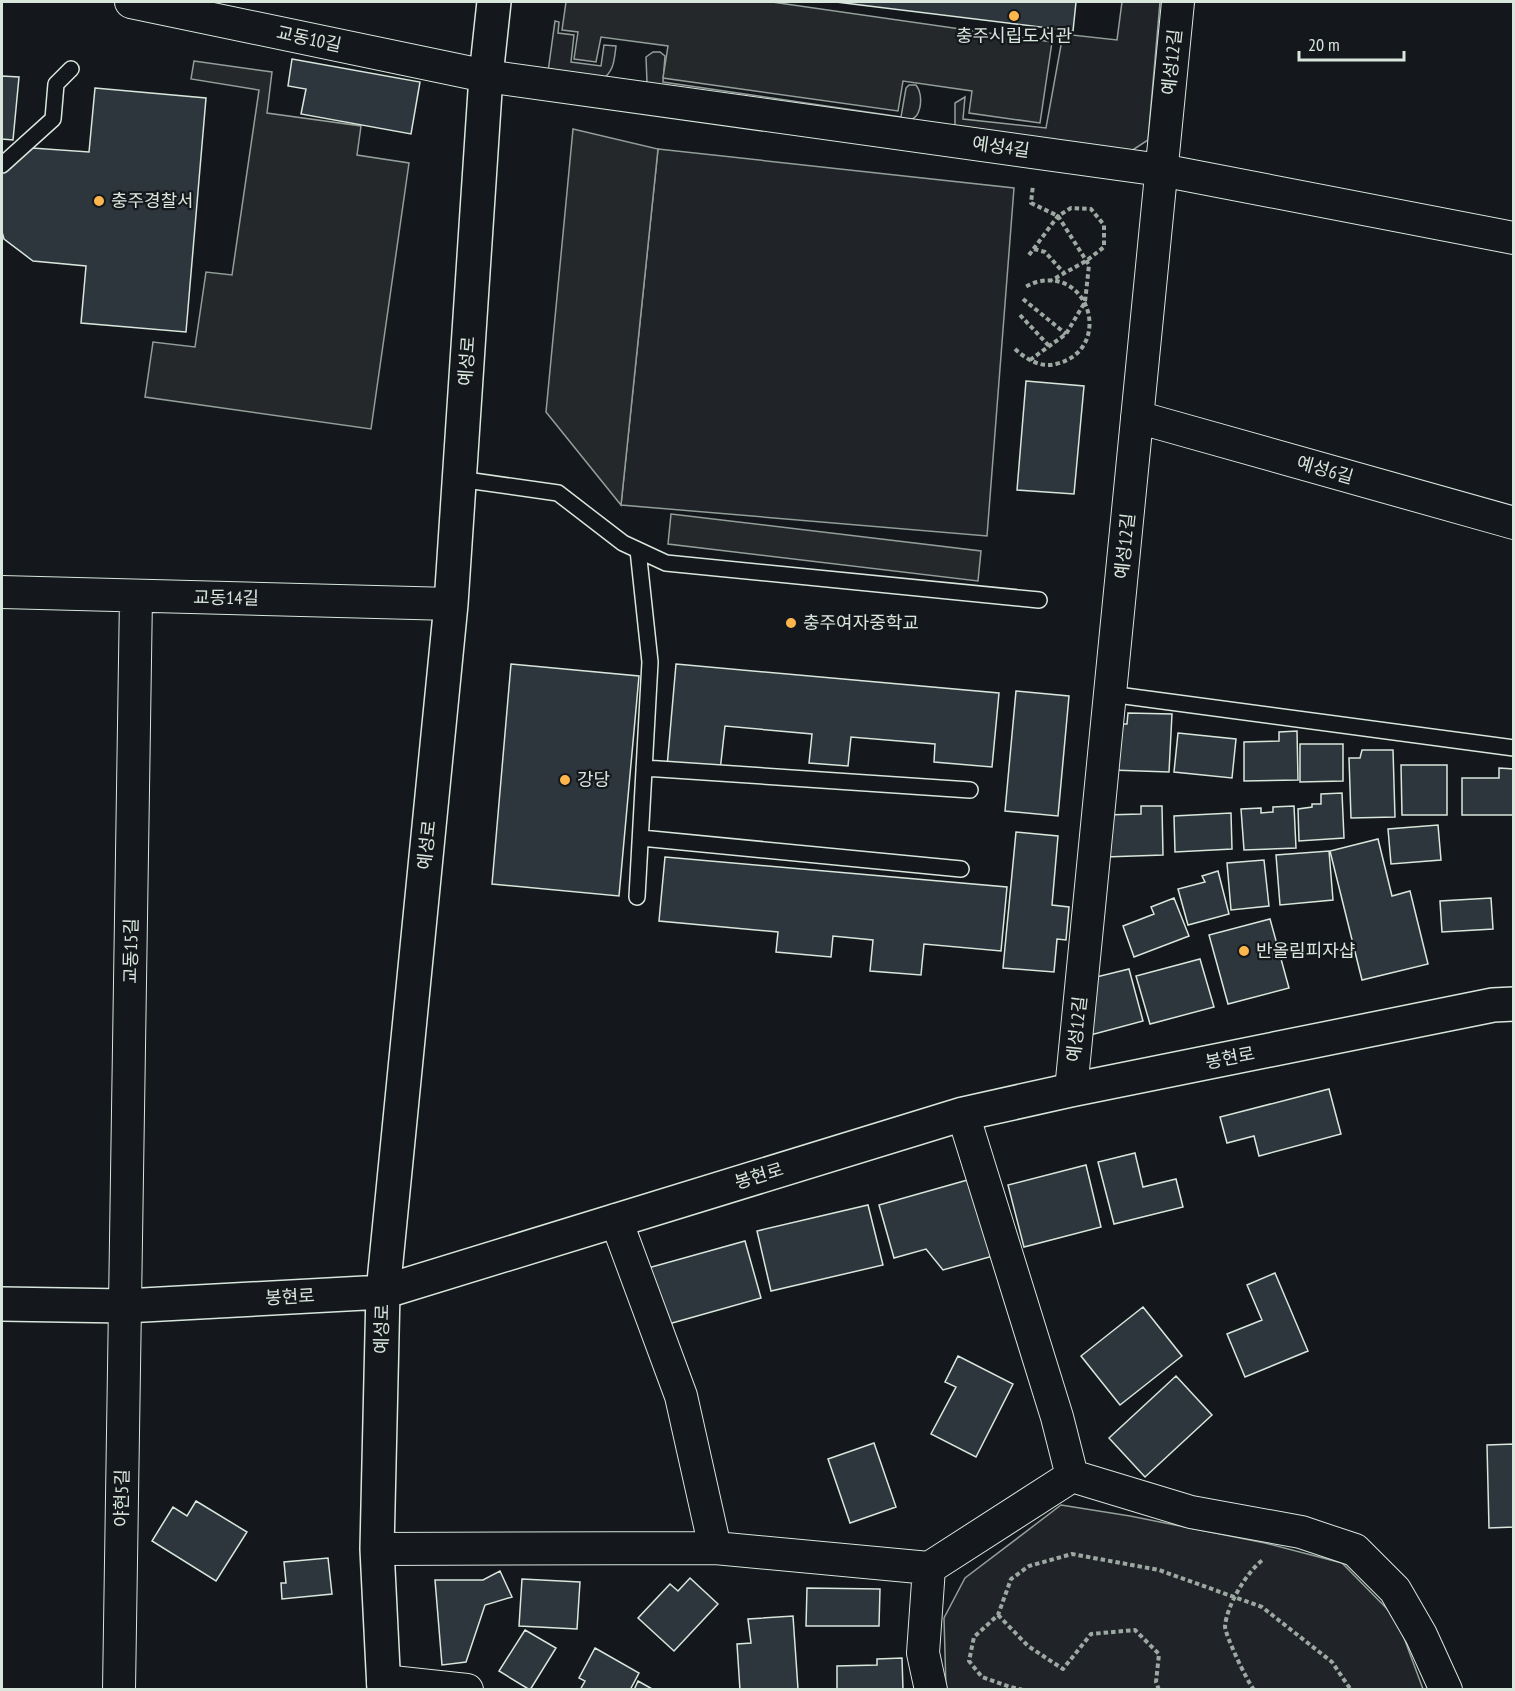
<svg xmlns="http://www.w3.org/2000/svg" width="1515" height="1691" viewBox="0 0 1515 1691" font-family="'PT Sans Narrow','Noto Sans KR',sans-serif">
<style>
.green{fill:#202428;stroke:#939e99;stroke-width:1.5}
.parking{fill:#24282b;stroke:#939e99;stroke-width:1.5}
.building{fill:#2c363c;stroke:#d8e6dc;stroke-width:1.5}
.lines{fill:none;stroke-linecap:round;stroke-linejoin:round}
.service-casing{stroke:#d8e6dc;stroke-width:18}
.minor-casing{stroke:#d8e6dc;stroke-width:34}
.tertiary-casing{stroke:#d8e6dc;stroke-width:36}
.path{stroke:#9da8a2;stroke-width:4;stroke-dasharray:4.5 3;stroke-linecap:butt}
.service{stroke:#14181c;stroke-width:15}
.minor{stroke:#14181c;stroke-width:32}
.tertiary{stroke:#14181c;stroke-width:33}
.poi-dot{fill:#ffb74d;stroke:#14181c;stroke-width:2}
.labels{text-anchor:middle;stroke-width:4.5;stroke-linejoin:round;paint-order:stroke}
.poi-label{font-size:18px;fill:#d8e6dc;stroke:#14181c;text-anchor:start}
.street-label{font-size:18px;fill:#d8e6dc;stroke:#14181c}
</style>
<rect width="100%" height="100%" fill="#14181c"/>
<path class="green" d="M 1122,2 L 1160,2 L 1148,140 L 1125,155 L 955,129 L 955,103 L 965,97 L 963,119 L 1046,128 L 1063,34 L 1117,40 Z
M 555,21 L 559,22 L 558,33 L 574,35 L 571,62 L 601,66 L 604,45 L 616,46 C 614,63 614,71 600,82 L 547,79 Z
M 653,52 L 660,52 L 665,56 L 663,82 L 901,117 L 906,88 L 909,85 L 916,85 C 922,93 922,106 917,115 C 914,119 908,122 904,125 L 659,96 L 647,82 L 646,57 Z
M 658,149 L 1014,188 L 987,536 L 621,505 Z
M 1061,1505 L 1130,1516 L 1265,1543 L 1342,1563 L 1397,1619 L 1423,1689 L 946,1689 L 944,1618 L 965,1578 Z"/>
<path class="parking" d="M 566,2 L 772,2 L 1052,42 L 1040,123 L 969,113 L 972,91 L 903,81 L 898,111 L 663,78 L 668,46 L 601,37 L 596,62 L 574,59 L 578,32 L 562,30 Z
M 194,61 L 272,72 L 267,113 L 361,126 L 357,155 L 409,163 L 371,429 L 145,397 L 153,342 L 195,347 L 206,272 L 232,275 L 259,90 L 191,79 Z
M 573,129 L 658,149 L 621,505 L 546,412 Z
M 671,514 L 981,551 L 978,581 L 668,544 Z"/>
<path class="building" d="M 836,2 L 1076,2 L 1073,31 Z
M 292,59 L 420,82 L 411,134 L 301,114 L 306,89 L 288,86 Z
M 2,76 L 19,77 L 13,140 L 2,139 Z
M 95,88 L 206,98 L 186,332 L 81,323 L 86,266 L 33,261 L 4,239 L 2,232 L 2,170 L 32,148 L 89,152 Z
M 1026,381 L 1084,386 L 1074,494 L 1017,490 Z
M 511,664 L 639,676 L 619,896 L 492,884 Z
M 676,664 L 999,693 L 992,767 L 934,762 L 935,744 L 851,737 L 848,766 L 809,763 L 812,734 L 725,726 L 720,771 L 667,767 Z
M 1016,691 L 1069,696 L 1058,816 L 1005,811 Z
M 1128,713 L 1172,714 L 1169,772 L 1111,770 L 1113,724 L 1127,724 Z
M 1297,731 L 1298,780 L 1244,781 L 1244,742 L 1279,741 L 1279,732 Z
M 1178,733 L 1236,739 L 1232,778 L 1174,772 Z
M 1300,744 L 1343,744 L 1343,781 L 1300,782 Z
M 1362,750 L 1393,750 L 1395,817 L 1351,818 L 1349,758 L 1360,758 Z
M 1401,765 L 1447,765 L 1447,815 L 1402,815 Z
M 1499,768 L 1514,769 L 1514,815 L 1462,815 L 1462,778 L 1499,778 Z
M 1342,793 L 1344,838 L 1299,841 L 1298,809 L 1312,807 L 1312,804 L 1321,804 L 1321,794 Z
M 1141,806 L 1162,806 L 1163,855 L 1105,857 L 1104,815 L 1141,814 Z
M 1294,806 L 1296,848 L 1244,850 L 1241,809 L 1261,808 L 1261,813 L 1273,812 L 1273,807 Z
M 1231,813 L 1232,849 L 1175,852 L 1174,816 Z
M 1438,825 L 1441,860 L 1391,864 L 1388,829 Z
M 1016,832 L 1058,836 L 1052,905 L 1069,907 L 1066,940 L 1057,939 L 1054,972 L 1003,968 Z
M 1378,839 L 1392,896 L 1410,891 L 1428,964 L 1362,980 L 1330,851 Z
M 1329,851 L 1333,900 L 1280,905 L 1276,855 Z
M 665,857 L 1007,887 L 1001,951 L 924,944 L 921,975 L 870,971 L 873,940 L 833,936 L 831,957 L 776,952 L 778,932 L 659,921 Z
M 1264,860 L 1269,906 L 1231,910 L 1227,863 Z
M 1218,871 L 1229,914 L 1188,925 L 1178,889 L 1205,882 L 1202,876 Z
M 1174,898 L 1189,936 L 1134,957 L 1123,926 L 1154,914 L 1151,907 Z
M 1491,898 L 1493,929 L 1442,932 L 1440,901 Z
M 1270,919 L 1289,988 L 1228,1004 L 1209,935 Z
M 1200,959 L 1214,1007 L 1150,1024 L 1136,976 Z
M 1129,969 L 1143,1021 L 1083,1037 L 1088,979 Z
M 1329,1089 L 1341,1134 L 1259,1156 L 1254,1136 L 1227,1143 L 1220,1117 Z
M 1135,1153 L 1143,1187 L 1176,1179 L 1183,1207 L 1114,1224 L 1098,1162 Z
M 1086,1165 L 1101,1227 L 1024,1247 L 1008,1185 Z
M 971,1179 L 993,1256 L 943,1270 L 926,1249 L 894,1258 L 879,1205 Z
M 868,1205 L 883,1265 L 771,1291 L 757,1231 Z
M 745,1241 L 761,1298 L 665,1325 L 648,1268 Z
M 1275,1273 L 1308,1351 L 1245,1377 L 1227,1334 L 1262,1320 L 1247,1285 Z
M 1143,1307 L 1182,1356 L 1120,1405 L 1081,1356 Z
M 958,1356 L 1013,1384 L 976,1457 L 931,1434 L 956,1387 L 945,1382 Z
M 1176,1376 L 1212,1415 L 1145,1477 L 1109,1438 Z
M 874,1443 L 896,1507 L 850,1523 L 828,1459 Z
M 1514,1444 L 1514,1527 L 1489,1528 L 1487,1445 Z
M 196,1501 L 247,1532 L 216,1581 L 152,1541 L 173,1507 L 187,1516 Z
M 328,1558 L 332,1594 L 282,1599 L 281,1583 L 286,1583 L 284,1562 Z
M 500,1571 L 512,1597 L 485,1605 L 466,1662 L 442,1665 L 435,1580 L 483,1580 Z
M 690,1578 L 718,1604 L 674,1651 L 638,1618 L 670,1584 L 678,1591 Z
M 522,1579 L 580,1582 L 577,1629 L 519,1626 Z
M 807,1588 L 880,1589 L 879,1626 L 806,1626 Z
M 793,1616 L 798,1689 L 740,1690 L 737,1644 L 751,1643 L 748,1619 Z
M 525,1630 L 556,1648 L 530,1690 L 499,1671 Z
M 595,1648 L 639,1673 L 630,1690 L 580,1690 L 585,1681 L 579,1678 Z
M 902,1658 L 903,1690 L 837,1690 L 837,1666 L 877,1665 L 877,1659 Z
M 638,1681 L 654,1690 L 634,1690 Z"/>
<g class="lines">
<g class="service-casing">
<path id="service" d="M 2,165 L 53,119 L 56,84 L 71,69
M 459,479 L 558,493 L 623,543 L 666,563 L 1039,600
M 1110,694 L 1514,748
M 644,768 L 970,790
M 641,838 L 961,869
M 637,897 L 650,662 L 638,550"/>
</g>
<g class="minor-casing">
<path id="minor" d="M 131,2 L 486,76 L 1161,170 L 1514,238
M 1137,417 L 1514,523
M 2,592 L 451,604
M 1071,1090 L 1178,2
M 963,1114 L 1057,1417 L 1072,1476 L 1191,1512 L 1301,1532 L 1355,1550 L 1395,1590 L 1421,1635 L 1446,1690
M 616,1220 L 681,1396 L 715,1548
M 377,1549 L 715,1548 L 929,1568 L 1072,1476
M 929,1568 L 923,1653 L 931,1690
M 383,1681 L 467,1690
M 119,1690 L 136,596"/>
</g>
<g class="tertiary-casing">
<path id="tertiary" d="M 2,1304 L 125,1306 L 383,1292 L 963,1114 L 1071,1090 L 1493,1005 L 1514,1004
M 384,1690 L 377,1549 L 383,1292 L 451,604 L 486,76 L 494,2"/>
</g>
<path class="path" d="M 1034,249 L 1045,252 L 1064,273
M 1029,255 L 1058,216 L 1071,208 L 1091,209 L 1104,225 L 1104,247 L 1086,261 L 1052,280
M 1023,299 L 1066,334
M 1020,315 L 1049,346
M 1015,349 C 1026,359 1040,368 1056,364 C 1113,350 1091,268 1037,282 C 1033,283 1029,285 1025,287
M 1030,360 L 1066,334 L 1085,302 L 1089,265 L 1058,216 L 1031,203 L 1033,185
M 998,1615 L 1028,1646 L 1063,1669 L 1091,1634 L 1135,1630 L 1159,1654 L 1156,1682 L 1159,1690
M 1023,1690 L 1010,1687 L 982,1677 L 969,1661 L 974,1637 L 998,1615 L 1011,1579 L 1029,1566 L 1072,1554 L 1159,1570 L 1262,1607 L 1332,1662 L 1351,1690
M 1254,1690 C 1247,1681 1225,1635 1225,1626 C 1227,1605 1247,1571 1264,1559"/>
<use href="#service" class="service"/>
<use href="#minor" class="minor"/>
<use href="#tertiary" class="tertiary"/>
</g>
<g class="poi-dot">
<circle cx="1014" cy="16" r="6"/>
<circle cx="99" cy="201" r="6"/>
<circle cx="791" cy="623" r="6"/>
<circle cx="565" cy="780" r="6"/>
<circle cx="1244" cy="951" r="6"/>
</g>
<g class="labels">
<g class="poi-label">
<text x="1014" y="42" text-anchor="middle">충주시립도서관</text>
<text x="111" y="207">충주경찰서</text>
<text x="803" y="629">충주여자중학교</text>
<text x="577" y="786">강당</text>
<text x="1256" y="957">반올림피자샵</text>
</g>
<g class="street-label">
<text transform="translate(309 39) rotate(12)" y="6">교동10길</text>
<text transform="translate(1172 62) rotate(-84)" y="6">예성12길</text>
<text transform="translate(1001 147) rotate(8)" y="6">예성4길</text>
<text transform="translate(467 361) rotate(-86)" y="6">예성로</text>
<text transform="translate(1325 470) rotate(16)" y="6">예성6길</text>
<text transform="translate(1125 546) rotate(-84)" y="6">예성12길</text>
<text transform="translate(226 598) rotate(1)" y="6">교동14길</text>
<text transform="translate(427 845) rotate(-84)" y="6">예성로</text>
<text transform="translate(131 951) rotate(-89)" y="6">교동15길</text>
<text transform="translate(1077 1029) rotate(-84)" y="6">예성12길</text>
<text transform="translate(1230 1058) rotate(-11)" y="6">봉현로</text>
<text transform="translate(759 1176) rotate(-17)" y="6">봉현로</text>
<text transform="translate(290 1297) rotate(-3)" y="6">봉현로</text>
<text transform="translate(382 1329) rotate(-89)" y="6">예성로</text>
<text transform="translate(122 1498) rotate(-89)" y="6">야현5길</text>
</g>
</g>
<rect width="1515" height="1691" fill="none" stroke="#d8e6dc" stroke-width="6"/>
<path d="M1299 51v9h105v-9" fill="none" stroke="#d8e6dc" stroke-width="3"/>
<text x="1308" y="51" font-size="18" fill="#d8e6dc" stroke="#14181c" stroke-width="4.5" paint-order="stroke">20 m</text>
</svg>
